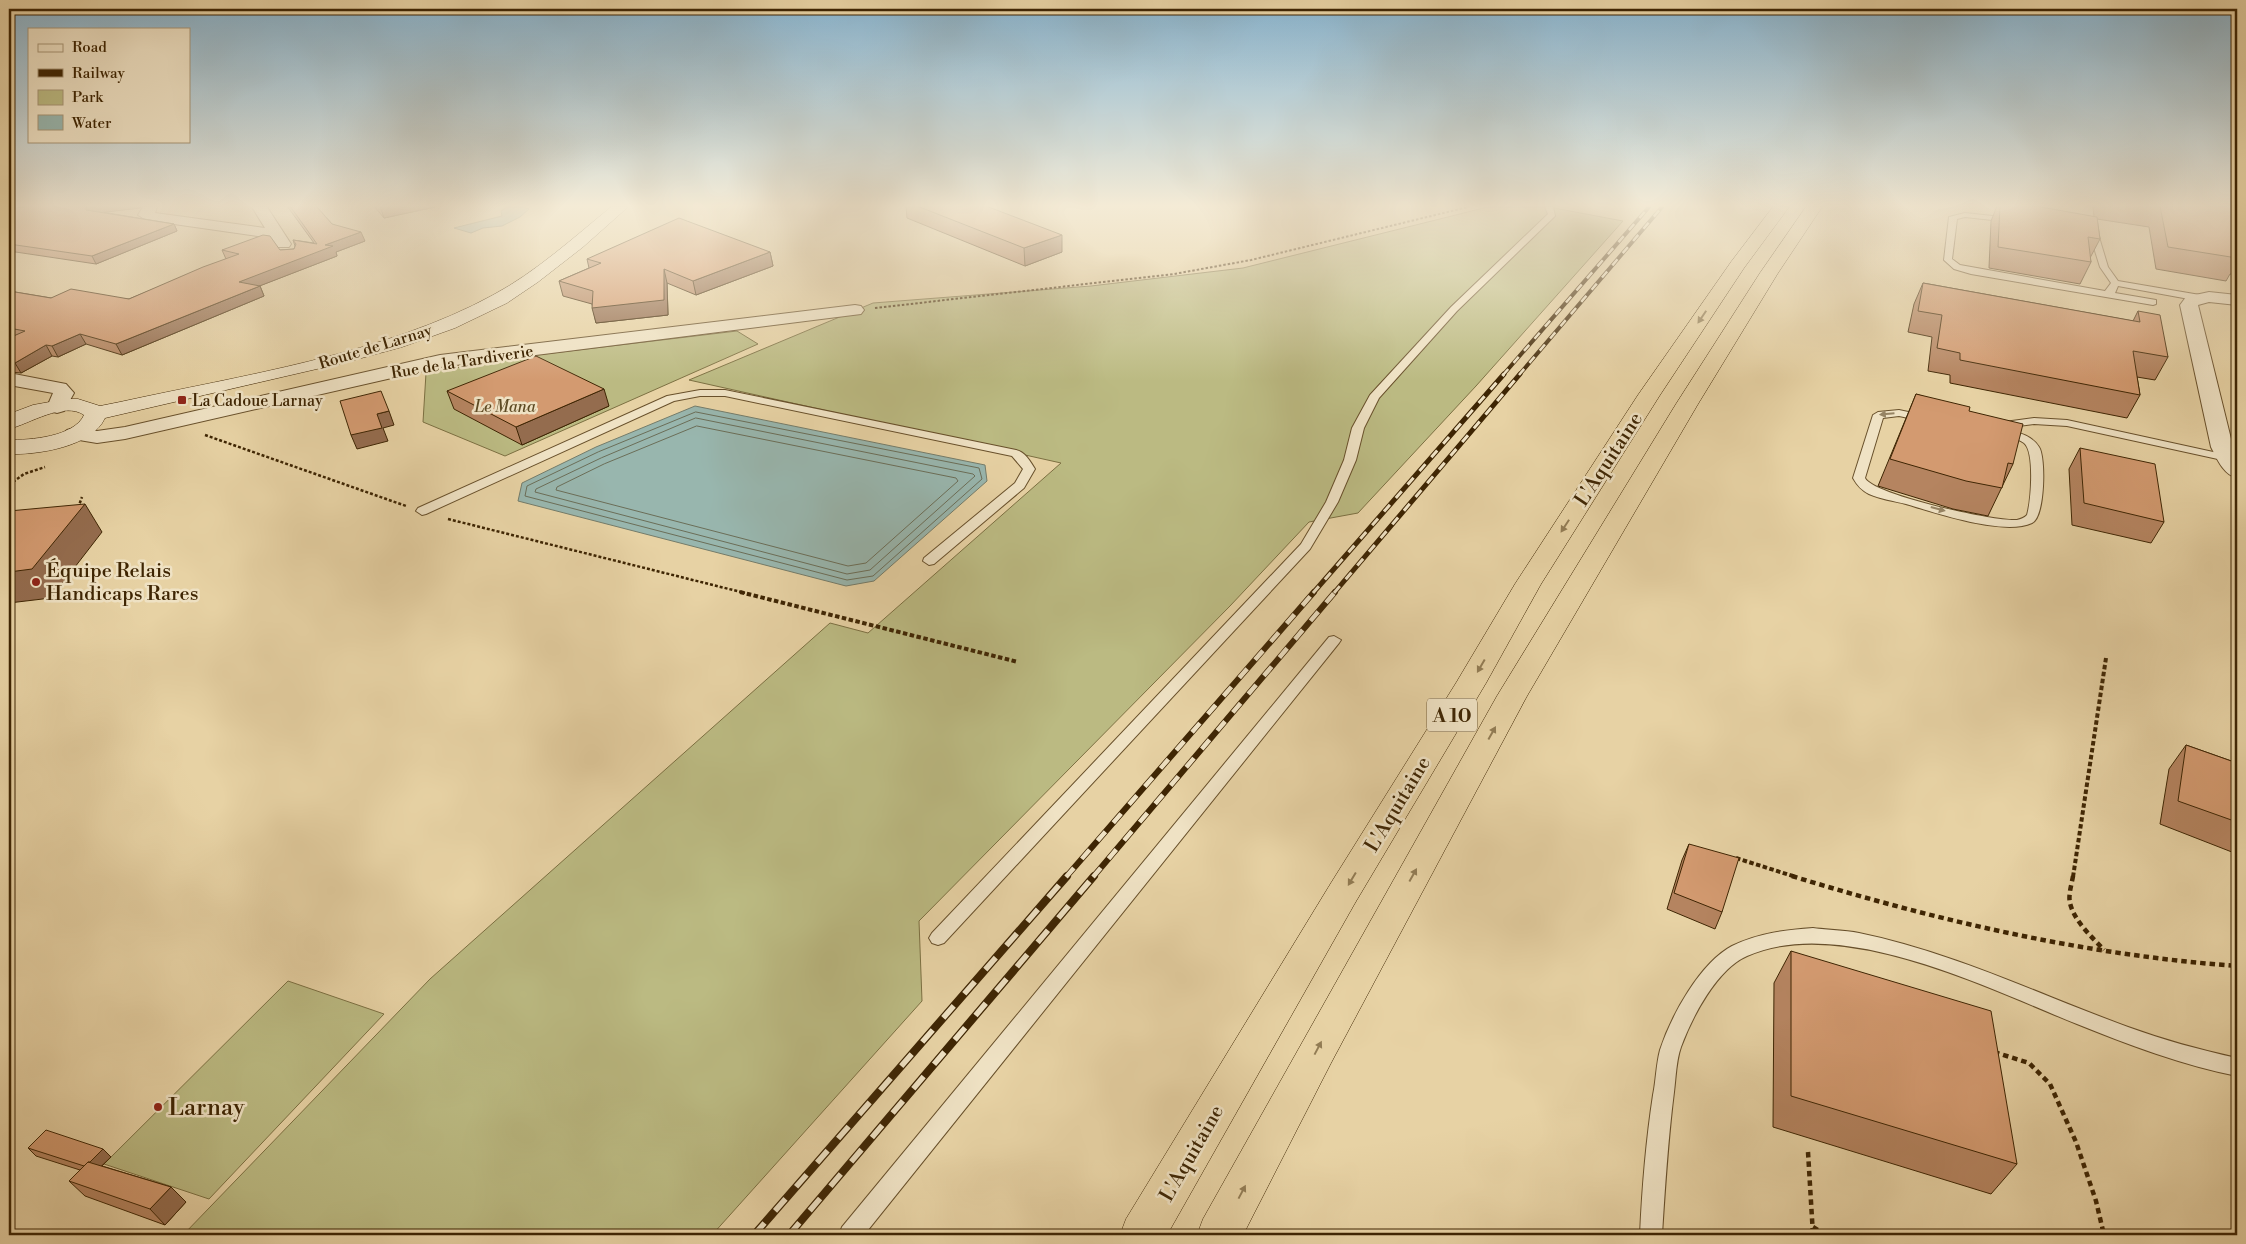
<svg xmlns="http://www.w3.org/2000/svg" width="2246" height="1244" viewBox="0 0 2246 1244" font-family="'Libre Bodoni',serif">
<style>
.green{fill:#bbba82;stroke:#7c7042}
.water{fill:#98b6ae;stroke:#747c6a}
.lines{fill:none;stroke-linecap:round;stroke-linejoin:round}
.shore{stroke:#6b6e58;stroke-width:1}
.lane-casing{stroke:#68502b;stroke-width:2}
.street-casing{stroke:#68502b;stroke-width:2}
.secondary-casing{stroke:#3e2503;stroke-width:1}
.highway-casing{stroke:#3e2503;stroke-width:1}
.path-far3{stroke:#3e2503;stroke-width:2;stroke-dasharray:2.5 2;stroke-linecap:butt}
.path-far2{stroke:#3e2503;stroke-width:2.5;stroke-dasharray:3 2;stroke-linecap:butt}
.path-far1{stroke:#3e2503;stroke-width:4;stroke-dasharray:4.5 2.5;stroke-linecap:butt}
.path{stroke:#3e2503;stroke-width:4.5;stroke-dasharray:5.5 4;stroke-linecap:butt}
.lane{fill:#efe2c4;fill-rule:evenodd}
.street{fill:#efe2c4;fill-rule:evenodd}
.secondary{fill:#efe2c4;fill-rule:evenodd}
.highway{fill:#e7d2a4;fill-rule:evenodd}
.rail-far3-casing{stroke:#3e2503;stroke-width:4}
.rail-far2-casing{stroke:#3e2503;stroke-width:5}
.rail-far1-casing{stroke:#3e2503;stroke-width:6}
.rail-casing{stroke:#3e2503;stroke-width:8}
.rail-far3{stroke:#efe2c4;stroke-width:2.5;stroke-dasharray:8;stroke-linecap:butt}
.rail-far2{stroke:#efe2c4;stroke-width:3;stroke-dasharray:9;stroke-linecap:butt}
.rail-far1{stroke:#efe2c4;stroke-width:4.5;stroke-dasharray:12;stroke-linecap:butt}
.rail{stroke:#efe2c4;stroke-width:5.5;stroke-dasharray:16;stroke-linecap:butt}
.wall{fill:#b58460;stroke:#3e2503}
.shaded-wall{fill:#946c4e;stroke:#3e2503}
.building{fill:#d39a70;stroke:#3e2503}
.oneway{fill:#927c54}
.oneway2{fill:#968464}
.poi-dot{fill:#8f2418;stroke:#efe2c4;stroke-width:2}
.labels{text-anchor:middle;stroke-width:5;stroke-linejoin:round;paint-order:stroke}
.far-street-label{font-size:16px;fill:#3e2503;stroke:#efe2c4}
.far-poi-label{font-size:16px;fill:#3e2503;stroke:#efe2c4;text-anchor:start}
.far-park-label{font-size:16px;font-style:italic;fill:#5d4a23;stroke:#efe2c4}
.shield{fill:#efe2c4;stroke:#735e3d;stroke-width:1}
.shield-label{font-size:19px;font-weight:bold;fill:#3e2503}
.street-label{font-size:20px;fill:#3e2503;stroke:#efe2c4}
.poi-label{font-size:20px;fill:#3e2503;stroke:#efe2c4;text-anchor:start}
.near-poi-label{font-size:24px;fill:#3e2503;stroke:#efe2c4;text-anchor:start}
</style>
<rect width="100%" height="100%" fill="#e7d2a4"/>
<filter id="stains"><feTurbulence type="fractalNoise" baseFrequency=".004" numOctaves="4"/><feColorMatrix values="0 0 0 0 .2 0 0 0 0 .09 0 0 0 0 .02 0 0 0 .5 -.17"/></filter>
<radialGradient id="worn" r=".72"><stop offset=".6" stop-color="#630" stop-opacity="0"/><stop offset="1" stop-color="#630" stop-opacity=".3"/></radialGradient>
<path class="green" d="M 1488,207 L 1556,207 L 1554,208 L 1623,221 L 1476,386 L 1358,513 L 1309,522 L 1230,606 L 919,921 L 922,1001 L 712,1235 L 183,1235 L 430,979 L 830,623 L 868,633 L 1061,463 L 689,380 L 873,303 L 1091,286 L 1243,268 Z
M 737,331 L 758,344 L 505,456 L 423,422 L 426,373 L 519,357 Z
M 288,981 L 384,1014 L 209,1199 L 104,1164 Z"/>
<path class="water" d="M 507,207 L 523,207 L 529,209 L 520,217 L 502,226 L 483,228 L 471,233 L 454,228 L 502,216 L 501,211 Z
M 695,406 L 985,465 L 987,481 L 874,581 L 846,586 L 518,501 L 522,483 L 596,447 Z"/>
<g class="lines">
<path class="shore" d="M 696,412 L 979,468 L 982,479 L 873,576 L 847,580 L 525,496 L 527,486 L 598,452 Z
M 696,418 L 973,474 L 975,476 L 870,570 L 847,574 L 535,492 L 536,489 L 601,458 Z
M 697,426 L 956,478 L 958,481 L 866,563 L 848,566 L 556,490 L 557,487 L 604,464 Z"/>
<g class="lane-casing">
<path id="lane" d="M 1545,207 L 1553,207 L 1555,216 L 1457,311 L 1379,398 L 1364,428 L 1356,460 L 1338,502 L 1310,549 L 944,943 L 938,945 L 932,943 L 929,938 L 932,933 L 1301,544 L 1326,502 L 1344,460 L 1352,428 L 1370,395 L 1451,307 L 1548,214 Z
M 1965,213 L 2011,218 L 2015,220 L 2011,222 L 1965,217 L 1957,219 L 1952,259 L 1960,265 L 2105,291 L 2111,283 L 2100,267 L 2091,238 L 2083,233 L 2087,231 L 2099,237 L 2108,267 L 2118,281 L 2200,295 L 2205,298 L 2200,301 L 2118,286 L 2115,293 L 2156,300 L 2156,304 L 2153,305 L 1971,274 L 1954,269 L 1944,260 L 1949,217 Z
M 700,390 L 725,390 L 1016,450 C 1025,452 1030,461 1035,469 L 1024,488 L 934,564 L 929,565 L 923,561 L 924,558 L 1015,483 L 1023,469 L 1012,456 L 725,396 L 700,396 L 674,401 L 426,514 L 422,515 L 416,511 L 418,508 L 667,396 Z
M 1899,410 L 1927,416 L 1928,418 L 1923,421 L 1899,416 L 1883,418 L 1865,478 C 1873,495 1996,522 2017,520 C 2021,519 2024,518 2027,515 C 2031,501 2035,452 2024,443 C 2017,438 2006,436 1998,433 L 1996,431 L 2000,428 L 1996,425 L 1997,423 L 2034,418 L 2067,420 L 2227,455 L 2233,458 L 2227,461 L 2067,426 L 2034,424 L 2003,428 C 2016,432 2032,435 2039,447 C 2046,457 2045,517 2032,523 C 2004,536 1936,513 1906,504 C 1894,501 1880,499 1869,494 C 1861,490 1857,485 1853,478 L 1873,415 L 1878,412 Z
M 1334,636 L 1341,640 L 1339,643 L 864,1235 L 839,1235 L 842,1227 L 1329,637 Z
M 1813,928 C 1828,930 1844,930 1859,933 C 1952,952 2038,994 2128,1027 C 2164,1040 2200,1050 2237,1058 L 2237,1076 C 2182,1065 2129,1045 2077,1024 C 1989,989 1841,914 1747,956 C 1717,969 1692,1017 1681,1047 C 1676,1061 1676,1077 1674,1092 C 1668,1139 1665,1187 1662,1235 L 1640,1235 C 1642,1189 1646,1141 1653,1095 C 1656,1081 1656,1065 1660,1050 C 1671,1016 1700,963 1732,946 C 1758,933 1785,930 1813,928 Z"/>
</g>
<g class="street-casing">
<path id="street" d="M 143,207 L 157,207 L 155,213 L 265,228 L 252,207 L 267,207 L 291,244 L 289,247 L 277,247 L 271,238 L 146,220 L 138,215 Z
M 2209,292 L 2237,295 L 2237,305 L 2209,302 L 2198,305 L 2233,447 L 2237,457 L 2237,478 C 2223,474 2217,459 2211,447 L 2180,305 L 2186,297 Z
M 855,305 L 861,306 L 864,310 L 861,314 L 440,367 L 125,439 L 97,443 L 67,438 L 63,434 L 67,430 L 74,428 L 97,431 L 125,427 L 440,355 Z
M 9,373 L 66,384 L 74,393 L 64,411 L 57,413 L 50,411 L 47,407 L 53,393 L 9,385 Z"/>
</g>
<g class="secondary-casing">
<path id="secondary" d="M 611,207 L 628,207 L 583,247 L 538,282 L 507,303 L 455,328 L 402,347 L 347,362 L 105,418 C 92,447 37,455 9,454 L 9,440 C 30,440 74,437 84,415 C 64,401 29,424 9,429 L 9,414 L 33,405 L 66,399 L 78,399 L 100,406 L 120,402 C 239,376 386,354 493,295 C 536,272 573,238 611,207 Z"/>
</g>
<g class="highway-casing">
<path id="highway" d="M 1773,207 L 1789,207 L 1744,268 L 1660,395 L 1541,584 L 1486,683 L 1355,903 L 1167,1235 L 1120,1235 L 1126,1219 L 1331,883 L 1456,683 L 1515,584 L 1638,395 L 1731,262 Z
M 1806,207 L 1822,207 L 1778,273 L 1698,404 L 1527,696 L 1331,1063 L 1243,1235 L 1197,1235 L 1203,1219 L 1497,696 L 1676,404 L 1760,273 Z"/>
</g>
<path class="path-far3" d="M 875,308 L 1174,274 L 1251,260 L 1468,207"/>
<path class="path-far2" d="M 205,435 L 406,506
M 9,485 L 24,474 L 45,467
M 78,508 L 82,497
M 448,519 L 745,593"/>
<path class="path-far1" d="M 740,592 L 1018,662
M 1736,858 L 1796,877
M 2073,877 L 2106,658"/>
<path class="path" d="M 1792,876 C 1938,921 2085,955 2237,966
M 2073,876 C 2072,883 2068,895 2070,903 C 2074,921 2092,937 2104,950
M 1994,1052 L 2029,1063 L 2050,1084 L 2076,1142 L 2096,1201 L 2104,1235
M 1808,1152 L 1813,1235
M 1813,1227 L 1826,1235"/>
<use href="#lane" class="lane"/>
<use href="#street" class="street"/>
<use href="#secondary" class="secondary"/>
<use href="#highway" class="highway"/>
<g class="rail-far3-casing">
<path id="rail-far3" d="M 1503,375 L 1649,207
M 1519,375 L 1662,207"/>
</g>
<g class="rail-far2-casing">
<path id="rail-far2" d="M 1313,593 L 1504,374
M 1334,593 L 1520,374"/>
</g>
<g class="rail-far1-casing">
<path id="rail-far1" d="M 1066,877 L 1314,592
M 1093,877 L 1335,592"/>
</g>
<g class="rail-casing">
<path id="rail" d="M 754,1235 L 1067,876
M 789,1235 L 1094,876"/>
</g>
<use href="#rail-far3" class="rail-far3"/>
<use href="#rail-far2" class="rail-far2"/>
<use href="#rail-far1" class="rail-far1"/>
<use href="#rail" class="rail"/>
</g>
<path class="wall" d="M 287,206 L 316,206 L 332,224 L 365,241 L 336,252 L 337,256 L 259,286 L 260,286 L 264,296 L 122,355 L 86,344 L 58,357 L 52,356 L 21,373 L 9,372 L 9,338 L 10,338 L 9,338 L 9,291 L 51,298 L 129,299 L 226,259 L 222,250 L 280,250 L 294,249 L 295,246 L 293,240 L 314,243 Z
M 374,206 L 435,206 L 435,207 L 384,218 Z
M 906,206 L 986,206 L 1062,252 L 1025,266 L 907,218 Z
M 1997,206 L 2035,206 L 2094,217 L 2093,206 L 2237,206 L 2237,275 L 2230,274 L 2226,281 L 2156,269 L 2149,227 L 2097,219 L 2100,239 L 2090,258 L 2091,262 L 2080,284 L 1989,268 L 1991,221 Z
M 140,208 L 102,212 L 174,224 L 177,231 L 96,264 L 9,251 L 9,209 Z
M 770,252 L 773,266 L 696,295 L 667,283 L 668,315 L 596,323 L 592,304 L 563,296 L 559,281 L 589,268 L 587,259 Z
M 1923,283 L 2133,321 L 2138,311 L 2168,357 L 2155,380 L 2137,377 L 2140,395 L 2127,418 L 1950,383 L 1950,375 L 1928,371 L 1932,337 L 1908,332 L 1914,304 Z
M 447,391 L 609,406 L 522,445 L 454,409 Z
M 1916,394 L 1969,411 L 2013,464 L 1988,516 L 1953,509 L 1878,486 Z
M 2080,448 L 2164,522 L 2151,543 L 2072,525 L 2069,469 Z
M 2186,745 L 2237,763 L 2237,854 L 2160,824 L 2169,769 Z
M 1689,844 L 1722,912 L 1715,929 L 1667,909 L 1682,860 Z
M 1791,951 L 2017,1164 L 1991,1194 L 1773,1127 L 1774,983 Z
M 28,1148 L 111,1157 L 102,1166 L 171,1187 L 186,1202 L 165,1225 L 85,1196 L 69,1181 L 80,1170 L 36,1156 Z"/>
<path class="shaded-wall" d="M 86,206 L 142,206 L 140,208 L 90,214 L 86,210 Z
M 380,206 L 435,206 L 435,207 L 384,218 Z
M 174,224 L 177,231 L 96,264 L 92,256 Z
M 361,232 L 365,241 L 336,252 L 337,256 L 244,292 L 239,282 L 325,245 Z
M 1062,235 L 1062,252 L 1025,266 L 1024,248 Z
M 770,252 L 773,266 L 696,295 L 693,281 Z
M 664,269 L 667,283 L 668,315 L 596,323 L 592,308 Z
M 260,286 L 264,296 L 122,355 L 116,344 Z
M 80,334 L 86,344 L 58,357 L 52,346 Z
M 46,345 L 52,356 L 21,373 L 15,363 Z
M 604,389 L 609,406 L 522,445 L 516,427 Z
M 389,411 L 394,425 L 383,428 L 388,441 L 357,449 L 351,435 L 377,414 Z
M 85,504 L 102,532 L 51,598 L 9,603 L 9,572 Z
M 103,1149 L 111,1157 L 93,1174 L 85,1167 Z
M 171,1187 L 186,1202 L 165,1225 L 150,1209 Z"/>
<path class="building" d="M 30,206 L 86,206 L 86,210 L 174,224 L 92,256 L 9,244 L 9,209 Z
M 290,206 L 316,206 L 332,224 L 361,232 L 325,245 L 333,246 L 239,282 L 260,286 L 116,344 L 80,334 L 52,346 L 46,345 L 15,363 L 9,362 L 9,338 L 25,331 L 9,328 L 9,291 L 51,298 L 71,289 L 129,299 L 203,267 L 239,254 L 222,250 L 263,235 L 270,236 L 280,250 L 294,249 L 296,244 L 293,240 L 317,244 Z
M 917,206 L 986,206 L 1062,235 L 1024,248 Z
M 2000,206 L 2035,206 L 2097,217 L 2100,239 L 2088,237 L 2091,262 L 1998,247 Z
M 2160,206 L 2237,206 L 2237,251 L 2236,251 L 2237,258 L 2168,247 Z
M 679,218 L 770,252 L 693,281 L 664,269 L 664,300 L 592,308 L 593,291 L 559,281 L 601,263 L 587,259 Z
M 1923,283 L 2140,322 L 2138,311 L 2160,315 L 2168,357 L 2133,351 L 2140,395 L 1960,360 L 1960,353 L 1937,348 L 1942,315 L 1918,311 Z
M 536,356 L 604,389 L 516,427 L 447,391 Z
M 381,391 L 389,411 L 377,414 L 382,428 L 351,435 L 340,401 Z
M 1916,394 L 1970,407 L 1969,411 L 2023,424 L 2013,464 L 2008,463 L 2002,488 L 1966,481 L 1890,459 Z
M 2080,448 L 2155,464 L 2164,522 L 2084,503 Z
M 85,504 L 32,569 L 9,572 L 9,511 Z
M 2186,745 L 2237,763 L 2237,822 L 2178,801 Z
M 1689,844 L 1739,858 L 1722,912 L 1674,893 Z
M 1791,951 L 1991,1011 L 2017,1164 L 1791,1096 Z
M 46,1130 L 103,1149 L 90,1162 L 88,1162 L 84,1166 L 28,1148 Z
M 88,1162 L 171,1187 L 150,1209 L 69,1181 Z"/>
<defs><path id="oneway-solid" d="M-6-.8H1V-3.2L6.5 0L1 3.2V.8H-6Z" transform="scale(1.25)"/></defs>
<g class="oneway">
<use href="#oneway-solid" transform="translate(1702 317) rotate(124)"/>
<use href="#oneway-solid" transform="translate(1565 526) rotate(123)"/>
<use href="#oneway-solid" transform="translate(1481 666) rotate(120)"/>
<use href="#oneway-solid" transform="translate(1492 733) rotate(-61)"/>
<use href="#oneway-solid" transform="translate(1413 875) rotate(-61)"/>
<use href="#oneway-solid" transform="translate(1352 879) rotate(121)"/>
<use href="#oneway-solid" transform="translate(1318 1048) rotate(-62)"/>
<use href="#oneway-solid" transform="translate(1242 1192) rotate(-62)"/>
</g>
<g class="oneway2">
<use href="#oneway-solid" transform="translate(1887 414) rotate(175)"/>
<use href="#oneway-solid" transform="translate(1938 509) rotate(15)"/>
</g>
<linearGradient id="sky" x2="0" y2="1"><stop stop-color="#88b5d1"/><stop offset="0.54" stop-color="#f4ebd6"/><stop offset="1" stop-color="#f4ebd6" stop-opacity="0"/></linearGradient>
<rect width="2246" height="381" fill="url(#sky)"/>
<g class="poi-dot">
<rect x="177" y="395" width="10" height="10" rx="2.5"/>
<circle cx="36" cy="582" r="5"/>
<circle cx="158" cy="1107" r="5"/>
</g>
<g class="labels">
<g class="far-street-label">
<text transform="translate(375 346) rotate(-17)" y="6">Route de Larnay</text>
<text transform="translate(462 361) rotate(-9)" y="6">Rue de la Tardiverie</text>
</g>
<g class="far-poi-label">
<text x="192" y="406">La Cadoue Larnay</text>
</g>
<g class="far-park-label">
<text x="505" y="412">Le Mana</text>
</g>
<rect class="shield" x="1427" y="698.5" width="50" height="33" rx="4"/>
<g class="shield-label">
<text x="1452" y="722">A 10</text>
</g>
<g class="street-label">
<text transform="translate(1608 459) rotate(-57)" y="7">L'Aquitaine</text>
<text transform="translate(1397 804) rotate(-59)" y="7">L'Aquitaine</text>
<text transform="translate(1191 1153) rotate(-60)" y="7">L'Aquitaine</text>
</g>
<g class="poi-label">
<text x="46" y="577">Équipe Relais<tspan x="46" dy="23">Handicaps Rares</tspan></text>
</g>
<g class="near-poi-label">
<text x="168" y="1115">Larnay</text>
</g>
</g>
<rect width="2246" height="1244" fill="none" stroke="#e7d2a4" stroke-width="30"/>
<rect x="10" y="10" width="2226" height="1224" fill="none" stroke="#3e2503" stroke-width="2.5"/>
<rect x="15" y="15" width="2216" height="1214" fill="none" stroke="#3e2503"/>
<rect x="28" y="28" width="162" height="115" fill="#efe2c4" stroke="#a89677"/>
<rect x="38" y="44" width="25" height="8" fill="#efe2c4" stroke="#a89677"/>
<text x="72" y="52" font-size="15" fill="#3e2503">Road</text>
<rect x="38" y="69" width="25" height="8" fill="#3e2503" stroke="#a89677"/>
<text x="72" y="78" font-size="15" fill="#3e2503">Railway</text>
<rect x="38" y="90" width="25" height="15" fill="#bbba82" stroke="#a89677"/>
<text x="72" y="102" font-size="15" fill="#3e2503">Park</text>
<rect x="38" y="115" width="25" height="15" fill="#98b6ae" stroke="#a89677"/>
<text x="72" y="128" font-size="15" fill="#3e2503">Water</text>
<rect width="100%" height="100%" filter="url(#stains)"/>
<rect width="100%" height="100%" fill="url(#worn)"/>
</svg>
